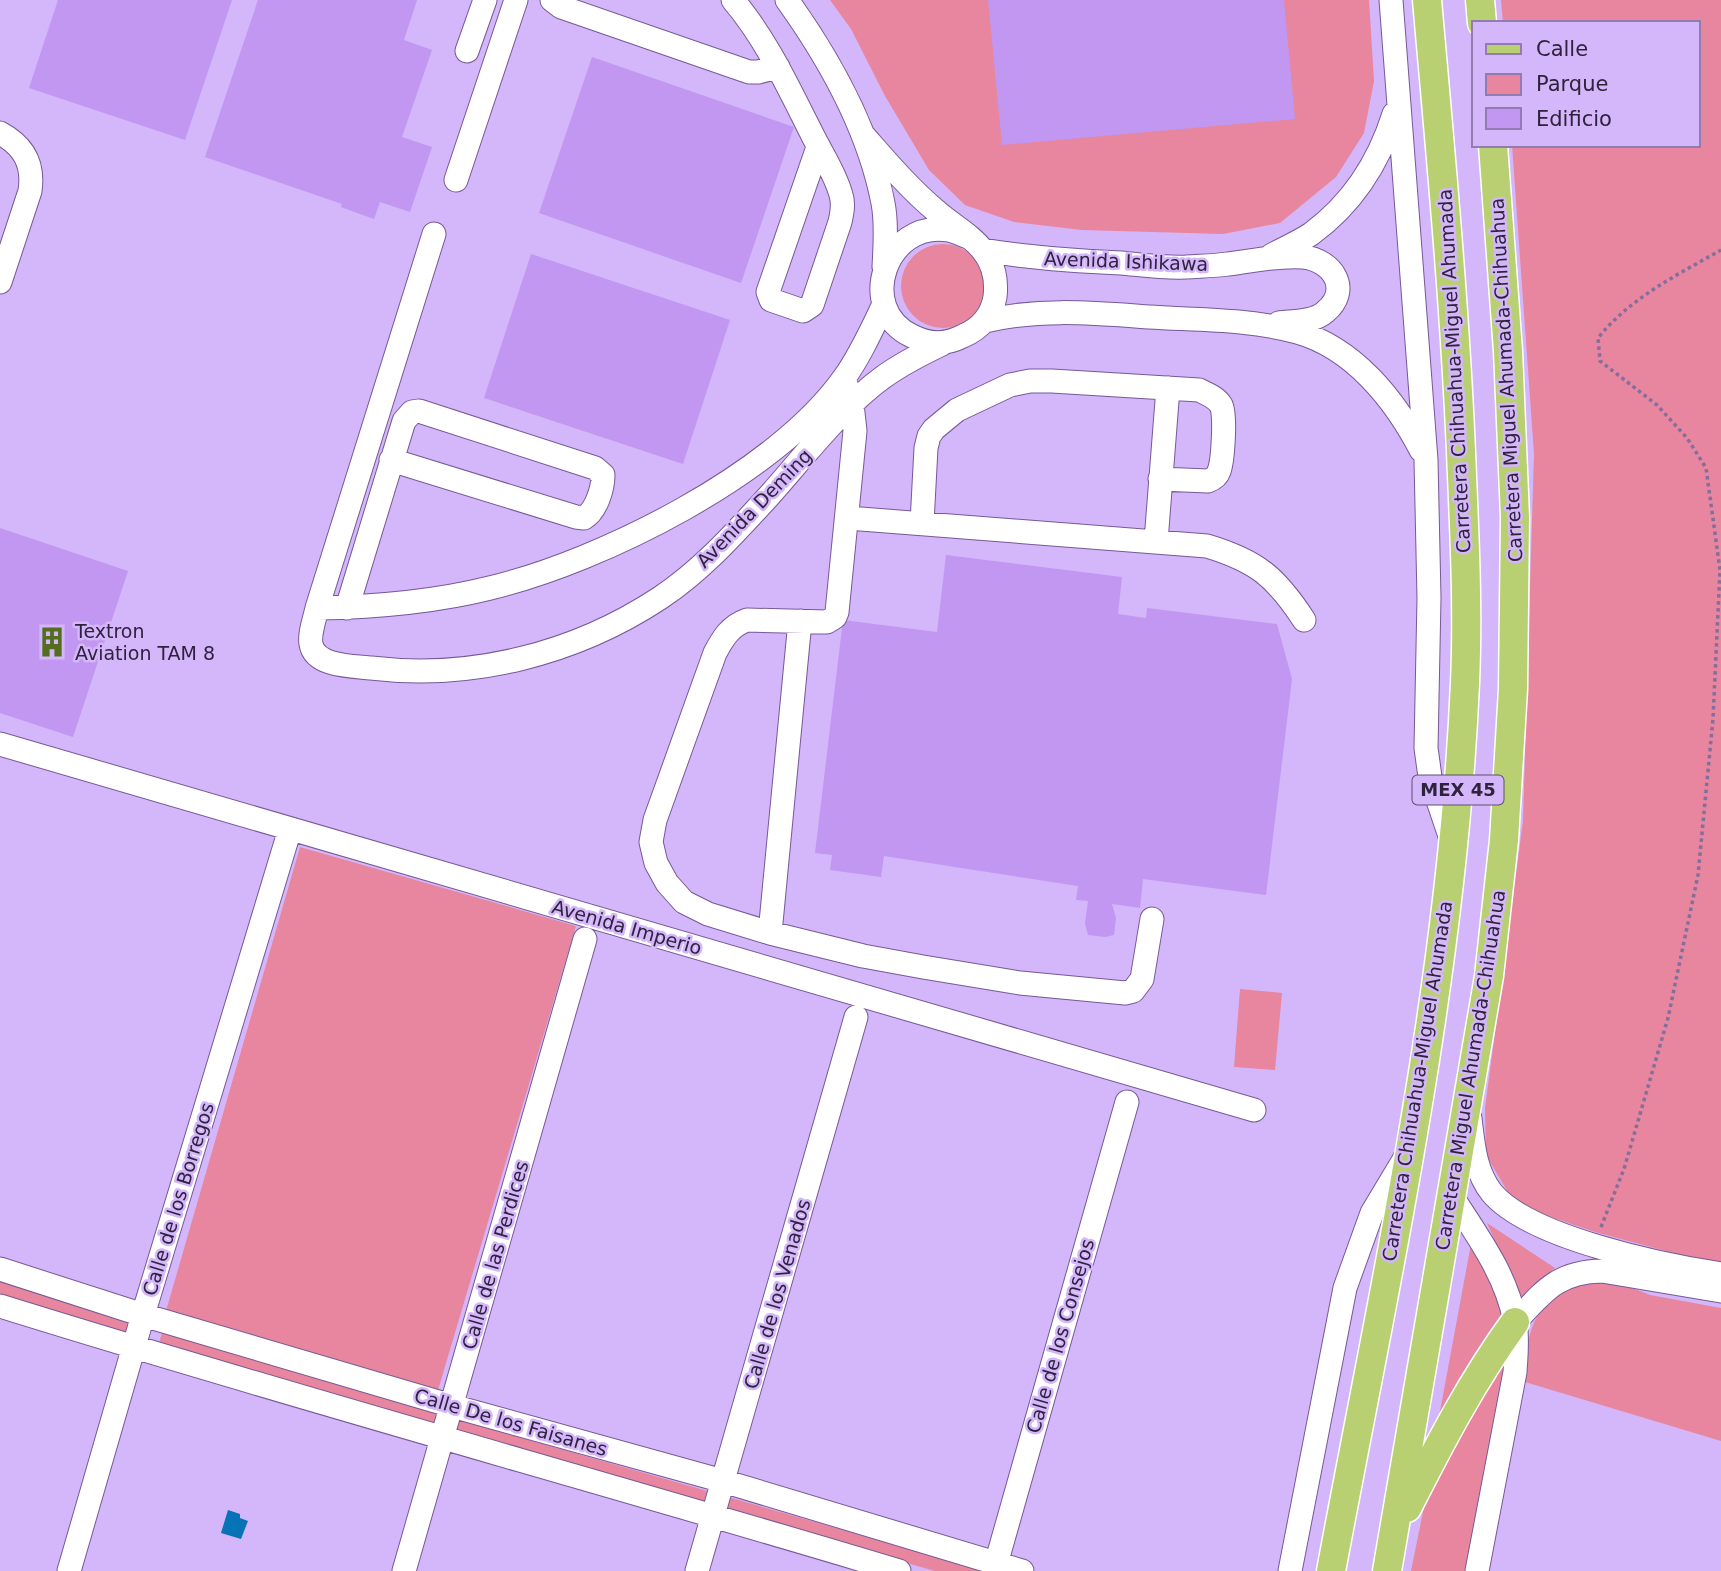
<svg xmlns="http://www.w3.org/2000/svg" width="1721" height="1571" viewBox="0 0 1721 1571" font-family="'DejaVu Sans',sans-serif">
<style>
.green{fill:#e7869e}
.water{fill:#0573b5}
.building{fill:#c197f1}
.lines{fill:none;stroke-linecap:round;stroke-linejoin:round}
.minor-casing{stroke:#765996;stroke-width:25}
.major-casing{stroke:#fff;stroke-width:31}
.path{stroke:#836e9d;stroke-width:3.5;stroke-dasharray:3.5 3.5;stroke-linecap:butt}
.minor{stroke:#fff;stroke-width:23}
.major{stroke:#b8d071;stroke-width:28}
.labels{text-anchor:middle;stroke-width:5;stroke-linejoin:round;paint-order:stroke}
.shield{fill:#d4b6fa;stroke:#604e75;stroke-width:2}
.shield-label{font-size:18px;font-weight:bold;fill:#2e223c}
.street-label{font-size:19px;fill:#2e223c;stroke:#d4b6fa}
.poi-label{font-size:19px;fill:#2e223c;stroke:#d4b6fa;text-anchor:start}
</style>
<rect width="100%" height="100%" fill="#d4b6fa"/>
<path class="green" d="M 830,0 L 1369,0 L 1374,81 L 1364,133 L 1336,177 L 1280,223 L 1223,234 L 1082,230 L 1014,222 L 965,205 L 929,170 L 885,96 L 851,29 Z
M 1501,0 L 1721,0 L 1721,1263 L 1703,1261 L 1595,1232 L 1539,1213 L 1509,1194 L 1486,1155 L 1485,1108 L 1523,821 L 1534,454 L 1512,145 L 1698,145 L 1698,23 L 1503,23 Z
M901 286a42 42 0 1 1 84 0a42 42 0 1 1-84 0Z
M 300,847 L 576,926 L 438,1390 L 166,1311 Z
M 1240,989 L 1282,993 L 1275,1070 L 1234,1067 Z
M 1487,1223 L 1555,1268 L 1521,1300 Z
M 1471,1244 L 1502,1300 L 1505,1321 L 1436,1433 Z
M 0,1280 L 132,1322 L 127,1335 L 0,1294 Z
M 1589,1280 L 1627,1286 L 1650,1295 L 1721,1308 L 1721,1441 L 1525,1382 C 1526,1330 1534,1295 1589,1280 Z
M 163,1329 L 440,1410 L 435,1428 L 158,1347 Z
M 1506,1360 L 1468,1571 L 1411,1571 L 1427,1492 L 1480,1385 Z
M 459,1420 L 711,1492 L 707,1506 L 456,1434 Z
M 728,1497 L 979,1569 L 978,1571 L 935,1571 L 724,1511 Z"/>
<path class="water" d="M 228,1510 L 240,1514 L 240,1518 L 248,1521 L 241,1539 L 221,1533 Z"/>
<path class="building" d="M 58,0 L 232,0 L 185,140 L 29,88 Z
M 258,0 L 417,0 L 404,40 L 432,50 L 402,137 L 432,147 L 410,212 L 380,202 L 374,219 L 341,207 L 342,204 L 205,157 Z
M 988,0 L 1284,0 L 1295,119 L 1002,145 Z
M 592,57 L 794,127 L 741,283 L 539,213 Z
M 531,254 L 730,320 L 683,464 L 484,398 Z
M 0,528 L 128,571 L 73,737 L 0,713 Z
M 946,555 L 1122,577 L 1118,614 L 1146,618 L 1147,608 L 1277,624 L 1292,679 L 1266,895 L 1143,879 L 1140,908 L 1112,904 L 1116,918 L 1114,935 L 1105,937 L 1088,935 L 1085,923 L 1088,901 L 1076,900 L 1078,886 L 884,856 L 881,877 L 830,870 L 832,855 L 815,853 L 843,620 L 937,632 Z"/>
<g class="lines">
<g class="minor-casing">
<path id="minor" d="M 552,0 L 561,7 L 749,72 L 758,72 L 778,67
M 733,0 C 767,40 789,89 813,136 C 822,154 836,175 841,195 C 844,204 842,213 840,222 L 812,305 L 803,311 L 771,300 L 768,292 L 818,147
M 787,0 C 830,60 869,130 883,203 C 887,224 885,246 884,267
M 1391,0 L 1426,460 L 1429,598 L 1426,748 L 1430,777 L 1451,839
M 467,51 L 485,0
M 0,133 C 24,146 34,164 30,191 L 0,282
M 865,137 C 887,162 909,188 935,210 C 950,224 972,235 984,252 C 994,265 997,280 995,297 C 992,315 980,329 963,336 C 945,345 930,345 912,336 C 855,309 886,220 948,230 C 955,231 962,235 968,237
M 456,180 L 516,0
M 434,234 L 317,608 C 315,618 309,634 311,644 C 315,667 354,666 371,668 C 472,680 575,654 660,598 C 701,571 735,533 768,497 C 802,459 841,408 882,378 C 901,364 921,354 942,344
M 983,250 C 1029,258 1075,261 1121,263 C 1143,265 1164,268 1186,267 C 1200,266 1214,266 1228,264 C 1254,261 1277,255 1303,257 C 1333,260 1352,290 1325,312 C 1314,322 1294,321 1279,323
M 1272,255 C 1285,248 1299,242 1311,234 C 1352,204 1379,162 1394,114
M 985,321 C 1040,308 1093,313 1149,317 C 1198,320 1250,319 1297,332 C 1354,348 1395,400 1421,450
M 844,378 L 852,404 L 855,431 L 837,612 L 835,617 L 827,622 L 747,620 C 730,626 723,638 715,653 L 655,820 L 651,842 L 656,863 L 667,883 L 684,902 L 708,914 L 770,933 L 863,956 L 923,967 L 1020,983 L 1125,993 L 1133,991 L 1142,979 L 1152,919
M 848,518 L 1207,546 C 1257,561 1276,577 1304,620
M 922,523 L 926,448 L 929,436 L 934,429 L 957,410 L 1010,385 L 1030,381 L 1052,381 L 1199,390 C 1207,394 1216,397 1221,405 C 1226,413 1223,461 1219,471 C 1217,477 1213,479 1208,481 L 1160,479
M 1156,541 L 1168,388
M 317,608 C 374,607 434,602 490,588 C 602,561 776,474 844,378 C 860,356 872,329 884,304
M 347,608 L 404,421 L 412,412 L 419,411 L 595,468 L 603,475 C 603,489 596,511 584,518 L 576,517 L 391,460
M 0,744 L 1254,1110
M 770,933 L 800,621
M 1470,1118 C 1473,1144 1475,1172 1492,1193 C 1530,1238 1663,1265 1721,1274
M 1451,1195 C 1476,1234 1507,1275 1515,1322 C 1518,1339 1516,1355 1515,1372 L 1477,1571
M 0,1269 L 143,1315 L 452,1406 L 723,1481 L 1022,1571
M 0,1306 C 298,1399 600,1481 899,1571
M 1515,1322 C 1544,1291 1557,1272 1602,1271 L 1721,1291
M 69,1571 L 143,1315 L 290,829
M 404,1571 L 585,939
M 697,1571 L 856,1017
M 994,1571 L 1127,1102
M 1290,1571 L 1345,1288 L 1372,1213 L 1405,1158"/>
</g>
<g class="major-casing">
<path id="major" d="M 1480,0 L 1482,23
M 1407,1508 C 1440,1443 1472,1381 1515,1322
M 1331,1571 C 1386,1277 1452,982 1465,683 C 1468,614 1465,545 1462,476 C 1456,317 1441,158 1427,0
M 1387,1571 L 1489,976 L 1504,840 L 1513,689 L 1515,517 L 1508,351 L 1493,145"/>
</g>
<path class="path" d="M 1601,1227 L 1624,1169 L 1668,1018 L 1698,875 L 1713,719 L 1720,570 L 1706,468 L 1687,438 L 1657,405 L 1600,361 L 1598,338 C 1630,298 1677,275 1721,250"/>
<use href="#minor" class="minor"/>
<use href="#major" class="major"/>
</g>
<defs>
<g id="building-bare" transform="scale(2.415)"><path d="M-4-6H4V6H1V3H-1V6H-4ZM-2.5-4.3h1.7v1.8h-1.7ZM.8-4.3h1.7v1.8H.8ZM-2.5-1h1.7V.8h-1.7ZM.8-1h1.7V.8H.8Z" fill="#556d1e" stroke="#d4b6fa" stroke-width="2.5" paint-order="stroke"/></g>
</defs>
<g fill-rule="evenodd">
<use href="#building-bare" x="52" y="642"/>
</g>
<g class="labels">
<rect class="shield" x="1412.5" y="775.5" width="91" height="29" rx="5"/>
<g class="shield-label">
<text x="1458" y="796">MEX 45</text>
</g>
<g class="street-label">
<text transform="translate(1126 261) rotate(2)" y="7">Avenida Ishikawa</text>
<text transform="translate(1454 371) rotate(-93)" y="7">Carretera Chihuahua-Miguel Ahumada</text>
<text transform="translate(1506 380) rotate(-93)" y="7">Carretera Miguel Ahumada-Chihuahua</text>
<text transform="translate(754 508) rotate(-46)" y="7">Avenida Deming</text>
<text transform="translate(627 927) rotate(16)" y="7">Avenida Imperio</text>
<text transform="translate(1470 1070) rotate(-81)" y="7">Carretera Miguel Ahumada-Chihuahua</text>
<text transform="translate(1417 1081) rotate(-81)" y="7">Carretera Chihuahua-Miguel Ahumada</text>
<text transform="translate(178 1199) rotate(-73)" y="7">Calle de los Borregos</text>
<text transform="translate(495 1255) rotate(-74)" y="7">Calle de las Perdices</text>
<text transform="translate(777 1294) rotate(-74)" y="7">Calle de los Venados</text>
<text transform="translate(1060 1336) rotate(-74)" y="7">Calle de los Consejos</text>
<text transform="translate(511 1422) rotate(16)" y="7">Calle De los Faisanes</text>
</g>
<g class="poi-label">
<text x="75" y="638">Textron<tspan x="75" dy="22">Aviation TAM 8</tspan></text>
</g>
</g>
<rect x="1472" y="21" width="228" height="126" fill="#d4b6fa" stroke="#927bae" stroke-width="2"/>
<rect x="1486" y="44" width="35" height="10" fill="#b8d071" stroke="#927bae" stroke-width="2"/>
<text x="1536" y="56" font-size="21" fill="#2e223c">Calle</text>
<rect x="1486" y="74" width="35" height="21" fill="#e7869e" stroke="#927bae" stroke-width="2"/>
<text x="1536" y="91" font-size="21" fill="#2e223c">Parque</text>
<rect x="1486" y="108" width="35" height="21" fill="#c197f1" stroke="#927bae" stroke-width="2"/>
<text x="1536" y="126" font-size="21" fill="#2e223c">Edificio</text>
</svg>
